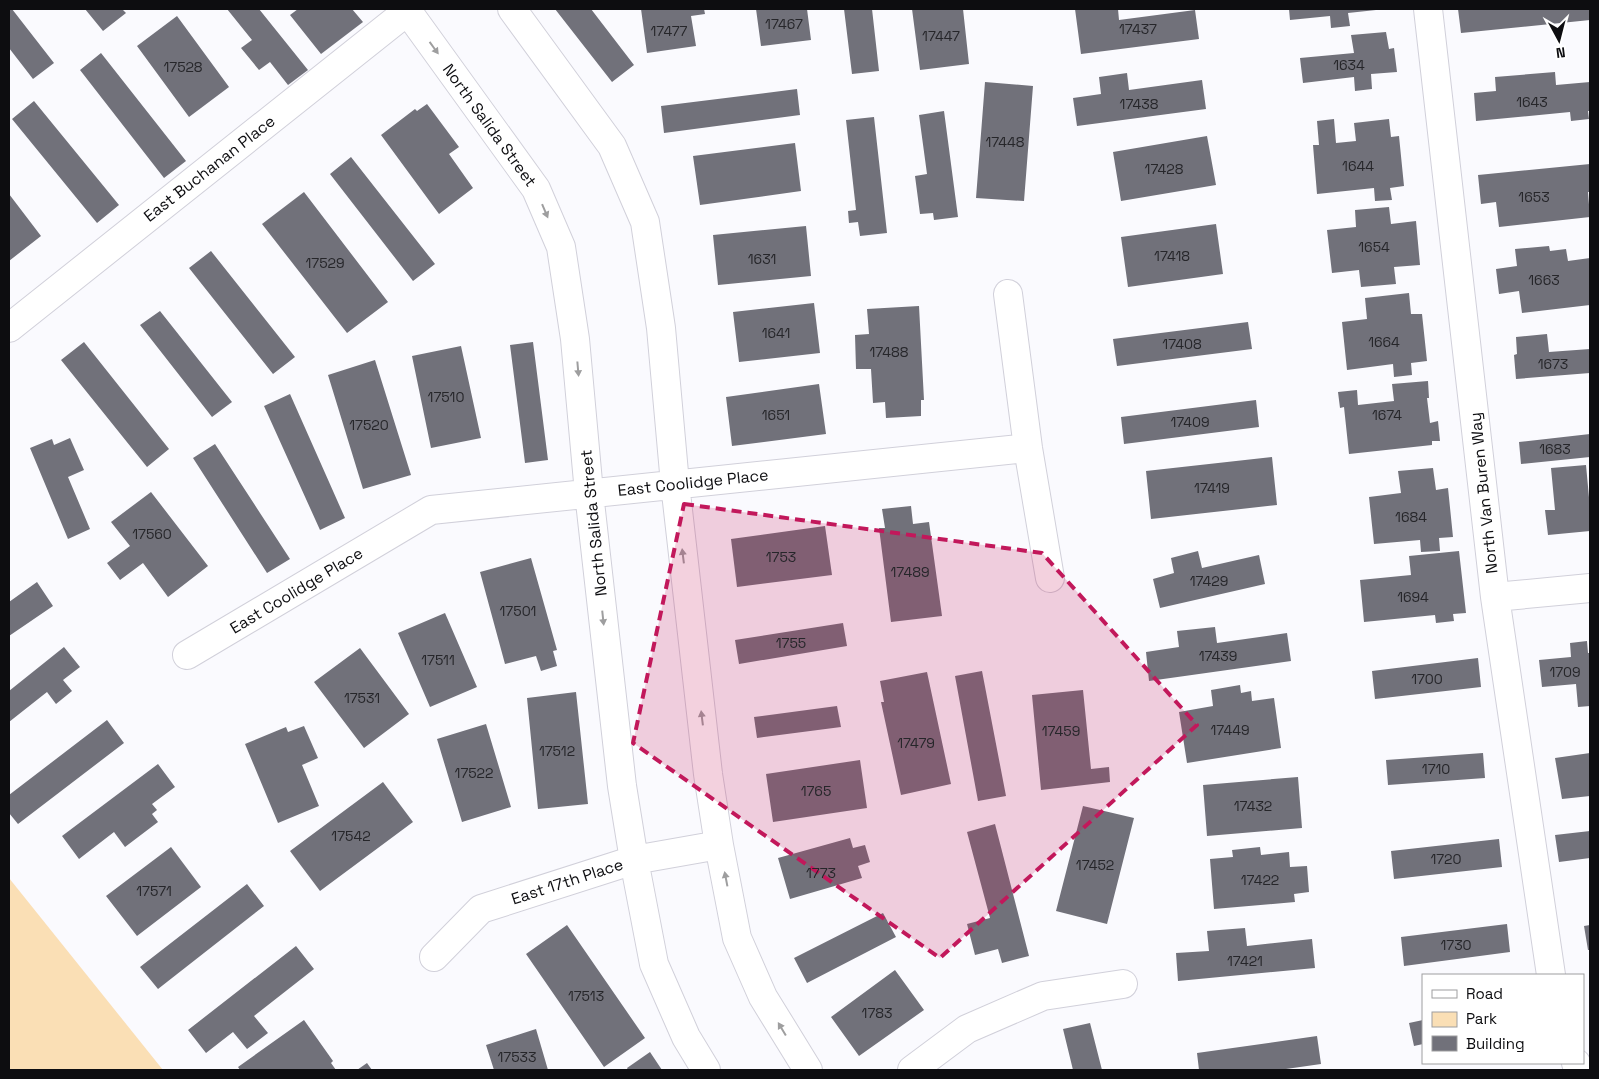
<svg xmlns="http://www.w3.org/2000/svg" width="1599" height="1079" viewBox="0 0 1599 1079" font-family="'Space Grotesk',sans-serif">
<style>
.green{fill:#fadfb5}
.building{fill:#71717a}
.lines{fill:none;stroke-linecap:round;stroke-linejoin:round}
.minor-casing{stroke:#d1d0da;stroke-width:30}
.minor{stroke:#fff;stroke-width:28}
.oneway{fill:#9e9e9f}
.marked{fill:#c2185b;fill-opacity:0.2;stroke:#c2185b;stroke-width:4;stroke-dasharray:10 6;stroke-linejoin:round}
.labels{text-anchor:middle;stroke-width:5;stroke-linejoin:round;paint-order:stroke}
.number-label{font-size:14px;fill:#26262a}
.street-label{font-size:16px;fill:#0d0d10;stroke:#fff}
</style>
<rect width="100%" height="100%" fill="#fafafe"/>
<path class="green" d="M 9,878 L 163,1070 L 9,1070 Z"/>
<path class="building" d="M 9,9 L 12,9 L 54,63 L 33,79 L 9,48 Z
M 85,9 L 122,9 L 126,13 L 103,31 Z
M 227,9 L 259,9 L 308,70 L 288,85 L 270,62 L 259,70 L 241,48 L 252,40 Z
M 298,9 L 352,9 L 363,22 L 321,54 L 290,15 Z
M 555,9 L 591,9 L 634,65 L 612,82 Z
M 641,9 L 704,9 L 705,14 L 691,16 L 696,46 L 647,53 Z
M 756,9 L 807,9 L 811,40 L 761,46 Z
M 844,9 L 872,9 L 879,71 L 852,74 Z
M 912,9 L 963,9 L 969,64 L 920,70 Z
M 1075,9 L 1118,9 L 1119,20 L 1195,10 L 1199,39 L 1081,54 Z
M 1289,9 L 1376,9 L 1376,10 L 1348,13 L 1350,26 L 1331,28 L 1330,16 L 1290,20 Z
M 1458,9 L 1590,9 L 1590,20 L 1461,33 Z
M 177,16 L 229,87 L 189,117 L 137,46 Z
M 1386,32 L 1389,49 L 1394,48 L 1397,72 L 1371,74 L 1372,89 L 1355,91 L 1354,77 L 1303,83 L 1300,58 L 1354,53 L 1351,35 Z
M 101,53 L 186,161 L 164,178 L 80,70 Z
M 1555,72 L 1556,85 L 1590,82 L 1590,111 L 1588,111 L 1589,119 L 1571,121 L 1570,112 L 1476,121 L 1474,93 L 1496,91 L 1495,77 Z
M 1127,73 L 1129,90 L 1202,80 L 1206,109 L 1077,126 L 1073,98 L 1101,94 L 1099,77 Z
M 985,82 L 1033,86 L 1024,201 L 976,198 Z
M 797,89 L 800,115 L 664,133 L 661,106 Z
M 34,101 L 119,205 L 97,223 L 12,119 Z
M 427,104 L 459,147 L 449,154 L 473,188 L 439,214 L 381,135 L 415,109 L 417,111 Z
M 944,111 L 958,217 L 934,220 L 933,213 L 920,214 L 915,176 L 927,174 L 919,115 Z
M 874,117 L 887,233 L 860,236 L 858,222 L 849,223 L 848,211 L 856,210 L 846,120 Z
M 1334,119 L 1336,143 L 1356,141 L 1354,123 L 1389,119 L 1391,137 L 1399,136 L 1404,186 L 1390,188 L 1392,200 L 1375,201 L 1374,188 L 1317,194 L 1313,145 L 1319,145 L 1317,121 Z
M 1207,136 L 1216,185 L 1121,201 L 1113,152 Z
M 795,143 L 801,191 L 700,205 L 693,156 Z
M 351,157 L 435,264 L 413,281 L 330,174 Z
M 1590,164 L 1590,192 L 1588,192 L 1590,217 L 1499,227 L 1496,202 L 1481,204 L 1478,175 Z
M 304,192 L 388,302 L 347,333 L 262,224 Z
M 9,194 L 41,236 L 9,261 Z
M 1389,207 L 1391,224 L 1416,221 L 1420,265 L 1394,267 L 1396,284 L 1361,287 L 1359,270 L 1332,273 L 1327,230 L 1356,227 L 1355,210 Z
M 1216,224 L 1223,274 L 1128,287 L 1121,237 Z
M 806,226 L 811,276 L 718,285 L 713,235 Z
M 1549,246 L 1550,251 L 1566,249 L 1568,261 L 1590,258 L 1590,305 L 1522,313 L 1519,291 L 1499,294 L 1496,269 L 1517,266 L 1515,249 Z
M 211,251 L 295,357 L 273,374 L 189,268 Z
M 1409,293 L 1411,314 L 1422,314 L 1427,361 L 1411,363 L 1412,375 L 1394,377 L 1393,364 L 1347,370 L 1342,322 L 1367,319 L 1365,298 Z
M 814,303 L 820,353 L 739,362 L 733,312 Z
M 919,306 L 924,400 L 921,400 L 921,416 L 886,418 L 885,402 L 873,403 L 871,369 L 856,369 L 855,335 L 869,334 L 867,309 Z
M 160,311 L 232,402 L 212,417 L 140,325 Z
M 1248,322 L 1252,349 L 1117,366 L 1113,339 Z
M 1547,334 L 1549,352 L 1590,349 L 1590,373 L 1516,379 L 1514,355 L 1517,354 L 1516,337 Z
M 84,342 L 169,449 L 147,467 L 61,360 Z
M 533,342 L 548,460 L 525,463 L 510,345 Z
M 461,346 L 481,438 L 431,448 L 412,356 Z
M 375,360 L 411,475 L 363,489 L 328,375 Z
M 1428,381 L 1429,398 L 1427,398 L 1430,423 L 1438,421 L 1440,441 L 1432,441 L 1432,445 L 1349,454 L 1344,407 L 1340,408 L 1338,392 L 1357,390 L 1358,405 L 1394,401 L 1392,384 Z
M 819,384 L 826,434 L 732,446 L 726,397 Z
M 290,394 L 345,518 L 320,530 L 264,406 Z
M 1256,400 L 1259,427 L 1124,444 L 1121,417 Z
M 1590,434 L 1590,457 L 1521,464 L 1519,442 Z
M 70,438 L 84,470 L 68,477 L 90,529 L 68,539 L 30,448 L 52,439 L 54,445 Z
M 215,444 L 290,559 L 267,573 L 193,458 Z
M 1272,457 L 1277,505 L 1151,519 L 1146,471 Z
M 1586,465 L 1590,508 L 1590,531 L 1548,535 L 1545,510 L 1555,510 L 1551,468 Z
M 1433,468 L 1436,490 L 1448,488 L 1453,537 L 1439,538 L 1440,551 L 1421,552 L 1420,540 L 1374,544 L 1369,497 L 1401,493 L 1398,471 Z
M 151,492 L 208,566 L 168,597 L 143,563 L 120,580 L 107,563 L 130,546 L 111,522 Z
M 911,506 L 913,524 L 929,522 L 942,616 L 891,622 L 879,528 L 885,528 L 882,509 Z
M 825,526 L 832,575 L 737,587 L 731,539 Z
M 1198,551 L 1202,568 L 1259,555 L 1265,584 L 1160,608 L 1153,579 L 1174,573 L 1171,558 Z
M 1459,551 L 1466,613 L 1453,614 L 1454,621 L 1436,623 L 1435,615 L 1364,622 L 1360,580 L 1411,575 L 1409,556 Z
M 531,558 L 557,650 L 553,651 L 557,666 L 541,671 L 536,656 L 505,664 L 480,572 Z
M 37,582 L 53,606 L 9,636 L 9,602 Z
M 445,613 L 477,687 L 430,707 L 398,633 Z
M 843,623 L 847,646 L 739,664 L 735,640 Z
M 1215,627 L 1217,643 L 1287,633 L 1291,661 L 1149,681 L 1146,652 L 1179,647 L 1177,631 Z
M 1587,641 L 1588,653 L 1590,653 L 1590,706 L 1578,707 L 1576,684 L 1542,687 L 1539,660 L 1571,657 L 1570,643 Z
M 64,647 L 80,667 L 63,680 L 72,691 L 56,704 L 47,692 L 9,722 L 9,691 Z
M 360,648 L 409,714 L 364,748 L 314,682 Z
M 1478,658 L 1481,687 L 1375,699 L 1372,671 Z
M 982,671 L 1006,796 L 978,801 L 955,676 Z
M 927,672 L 951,784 L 901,795 L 881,702 L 884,702 L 880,681 Z
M 1240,685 L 1241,693 L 1251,691 L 1252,701 L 1274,698 L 1281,748 L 1187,763 L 1179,712 L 1213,706 L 1211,690 Z
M 1083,690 L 1091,769 L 1109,767 L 1110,782 L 1041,790 L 1032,695 Z
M 576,692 L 588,804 L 538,809 L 527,698 Z
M 837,706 L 841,727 L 757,738 L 754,717 Z
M 107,720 L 124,743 L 18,824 L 9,813 L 9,795 Z
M 486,724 L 511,807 L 462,822 L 437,739 Z
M 304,726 L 318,758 L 302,765 L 319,806 L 278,823 L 245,744 L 286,727 L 288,732 Z
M 1483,753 L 1485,778 L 1388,785 L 1386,760 Z
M 1590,753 L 1590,796 L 1562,799 L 1555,758 Z
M 860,760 L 867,808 L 773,822 L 766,774 Z
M 158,764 L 175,787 L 152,804 L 157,810 L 152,814 L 158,822 L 125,847 L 114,832 L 79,859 L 62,836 Z
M 1298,777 L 1302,828 L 1207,836 L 1203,785 Z
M 383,782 L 413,822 L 320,891 L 290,851 Z
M 1083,806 L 1134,818 L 1107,924 L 1056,911 Z
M 995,824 L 1029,956 L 1002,963 L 998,949 L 975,955 L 967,924 L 990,918 L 967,832 Z
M 1590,831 L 1590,858 L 1559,862 L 1555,835 Z
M 850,838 L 853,848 L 865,845 L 870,862 L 858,866 L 862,878 L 790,899 L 778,858 Z
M 1499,839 L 1502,867 L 1394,879 L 1391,851 Z
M 171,847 L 201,887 L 137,936 L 106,896 Z
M 1260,847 L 1261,855 L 1289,852 L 1290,867 L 1307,866 L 1309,892 L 1294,894 L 1295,902 L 1214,909 L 1210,859 L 1233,857 L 1232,850 Z
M 247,884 L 264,906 L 158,989 L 140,967 Z
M 883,913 L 896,937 L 807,983 L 794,958 Z
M 1507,924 L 1510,952 L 1404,966 L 1401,937 Z
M 567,925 L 645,1038 L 604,1067 L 526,954 Z
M 1590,925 L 1590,950 L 1588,950 L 1584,926 Z
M 1245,928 L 1247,946 L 1312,939 L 1315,968 L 1178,981 L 1176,953 L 1209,951 L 1207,931 Z
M 296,946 L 314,969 L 254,1016 L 268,1033 L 247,1049 L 233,1032 L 206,1053 L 188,1030 Z
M 895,970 L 924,1010 L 859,1056 L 831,1017 Z
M 304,1020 L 333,1061 L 331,1063 L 336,1070 L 240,1070 L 238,1067 Z
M 1423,1020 L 1423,1044 L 1414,1046 L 1409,1023 Z
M 1090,1023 L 1102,1070 L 1073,1070 L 1063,1029 Z
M 536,1029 L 548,1070 L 494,1070 L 486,1045 Z
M 1317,1036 L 1321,1064 L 1279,1070 L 1199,1070 L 1197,1053 Z
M 650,1052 L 662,1070 L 628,1070 L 627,1068 Z
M 367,1063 L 372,1070 L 357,1070 Z"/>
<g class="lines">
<g class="minor-casing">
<path id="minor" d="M 406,9 L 536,189 L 561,247 L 575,339 L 589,493 L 622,786 L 634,860 L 654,964 L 686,1037 L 706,1070
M 512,9 L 612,146 L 645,222 L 661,328 L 675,484 L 708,774 L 719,845 L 737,938 L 763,997 L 808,1070
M 1428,9 L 1495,597 L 1551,975
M 1008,294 L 1028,448 L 1050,578
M 9,328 L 410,9
M 1495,597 L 1590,588
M 187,655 L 431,510 L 1028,448
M 434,957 L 481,909 L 634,860 L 719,845
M 1576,1063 L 1578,1070
M 912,1070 L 967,1029 L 1043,996 L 1123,984"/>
</g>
<use href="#minor" class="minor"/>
</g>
<defs><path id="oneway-solid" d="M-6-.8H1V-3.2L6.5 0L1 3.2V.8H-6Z" transform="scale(1.25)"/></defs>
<g class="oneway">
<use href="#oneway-solid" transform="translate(434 48) rotate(54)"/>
<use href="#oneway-solid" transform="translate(545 211) rotate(67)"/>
<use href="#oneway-solid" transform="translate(578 369) rotate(85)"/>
<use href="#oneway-solid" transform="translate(683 556) rotate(-97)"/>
<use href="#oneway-solid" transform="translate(603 618) rotate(84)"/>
<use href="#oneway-solid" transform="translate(702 718) rotate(-97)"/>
<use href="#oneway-solid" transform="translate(726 879) rotate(-101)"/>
<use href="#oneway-solid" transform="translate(782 1029) rotate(-121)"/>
</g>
<path class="marked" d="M 684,504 L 1042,553 L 1197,725 L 940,958 L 633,743 Z"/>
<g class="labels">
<g class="number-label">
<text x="784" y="29">17467</text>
<text x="1138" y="34">17437</text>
<text x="669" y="36">17477</text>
<text x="941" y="41">17447</text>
<text x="1349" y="70">1634</text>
<text x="183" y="72">17528</text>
<text x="1532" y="107">1643</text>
<text x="1139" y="109">17438</text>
<text x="1005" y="147">17448</text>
<text x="1358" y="171">1644</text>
<text x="1164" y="174">17428</text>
<text x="1534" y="202">1653</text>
<text x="1374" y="252">1654</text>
<text x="1172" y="261">17418</text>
<text x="762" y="264">1631</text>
<text x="325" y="268">17529</text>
<text x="1544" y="285">1663</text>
<text x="776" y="338">1641</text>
<text x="1384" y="347">1664</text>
<text x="1182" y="349">17408</text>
<text x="889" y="357">17488</text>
<text x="1553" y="369">1673</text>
<text x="446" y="402">17510</text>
<text x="776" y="420">1651</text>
<text x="1387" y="420">1674</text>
<text x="1190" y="427">17409</text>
<text x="369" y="430">17520</text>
<text x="1555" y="454">1683</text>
<text x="1212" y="493">17419</text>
<text x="1411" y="522">1684</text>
<text x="152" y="539">17560</text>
<text x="781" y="562">1753</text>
<text x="910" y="577">17489</text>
<text x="1209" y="586">17429</text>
<text x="1413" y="602">1694</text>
<text x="518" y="616">17501</text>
<text x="791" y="648">1755</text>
<text x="1218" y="661">17439</text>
<text x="438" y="665">17511</text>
<text x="1565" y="677">1709</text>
<text x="1427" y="684">1700</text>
<text x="362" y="703">17531</text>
<text x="1230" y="735">17449</text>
<text x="1061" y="736">17459</text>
<text x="916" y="748">17479</text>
<text x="557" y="756">17512</text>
<text x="1436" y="774">1710</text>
<text x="474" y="778">17522</text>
<text x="816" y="796">1765</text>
<text x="1253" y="811">17432</text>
<text x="351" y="841">17542</text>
<text x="1446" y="864">1720</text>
<text x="1095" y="870">17452</text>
<text x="821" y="878">1773</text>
<text x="1260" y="885">17422</text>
<text x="154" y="896">17571</text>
<text x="1456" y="950">1730</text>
<text x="1245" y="966">17421</text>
<text x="586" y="1001">17513</text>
<text x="877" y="1018">1783</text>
<text x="517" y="1062">17533</text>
</g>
<g class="street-label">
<text transform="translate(490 125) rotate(54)" y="6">North Salida Street</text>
<text transform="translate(209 168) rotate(-38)" y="6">East Buchanan Place</text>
<text transform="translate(693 482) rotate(-6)" y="6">East Coolidge Place</text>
<text transform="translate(1483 493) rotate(-96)" y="6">North Van Buren Way</text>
<text transform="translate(593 523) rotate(-96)" y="6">North Salida Street</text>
<text transform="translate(296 590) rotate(-31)" y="6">East Coolidge Place</text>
<text transform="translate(567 881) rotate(-18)" y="6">East 17th Place</text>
</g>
</g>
<rect width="1599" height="1079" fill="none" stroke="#0d0d10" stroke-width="20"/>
<rect x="1422" y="974" width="162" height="90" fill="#ffffff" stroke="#9e9e9f"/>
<rect x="1432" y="990" width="25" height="8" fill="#ffffff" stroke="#9e9e9f"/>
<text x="1466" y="999" font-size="15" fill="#0d0d10">Road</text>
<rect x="1432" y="1012" width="25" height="15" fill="#fadfb5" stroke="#9e9e9f"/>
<text x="1466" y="1024" font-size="15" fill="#0d0d10">Park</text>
<rect x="1432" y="1036" width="25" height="15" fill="#71717a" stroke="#9e9e9f"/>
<text x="1466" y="1049" font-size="15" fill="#0d0d10">Building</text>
<g transform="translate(1559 40) rotate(173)" stroke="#ffffff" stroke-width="4" paint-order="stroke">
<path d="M0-4L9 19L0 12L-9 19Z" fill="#0d0d10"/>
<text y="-8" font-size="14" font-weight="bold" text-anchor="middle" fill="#0d0d10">N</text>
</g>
</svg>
